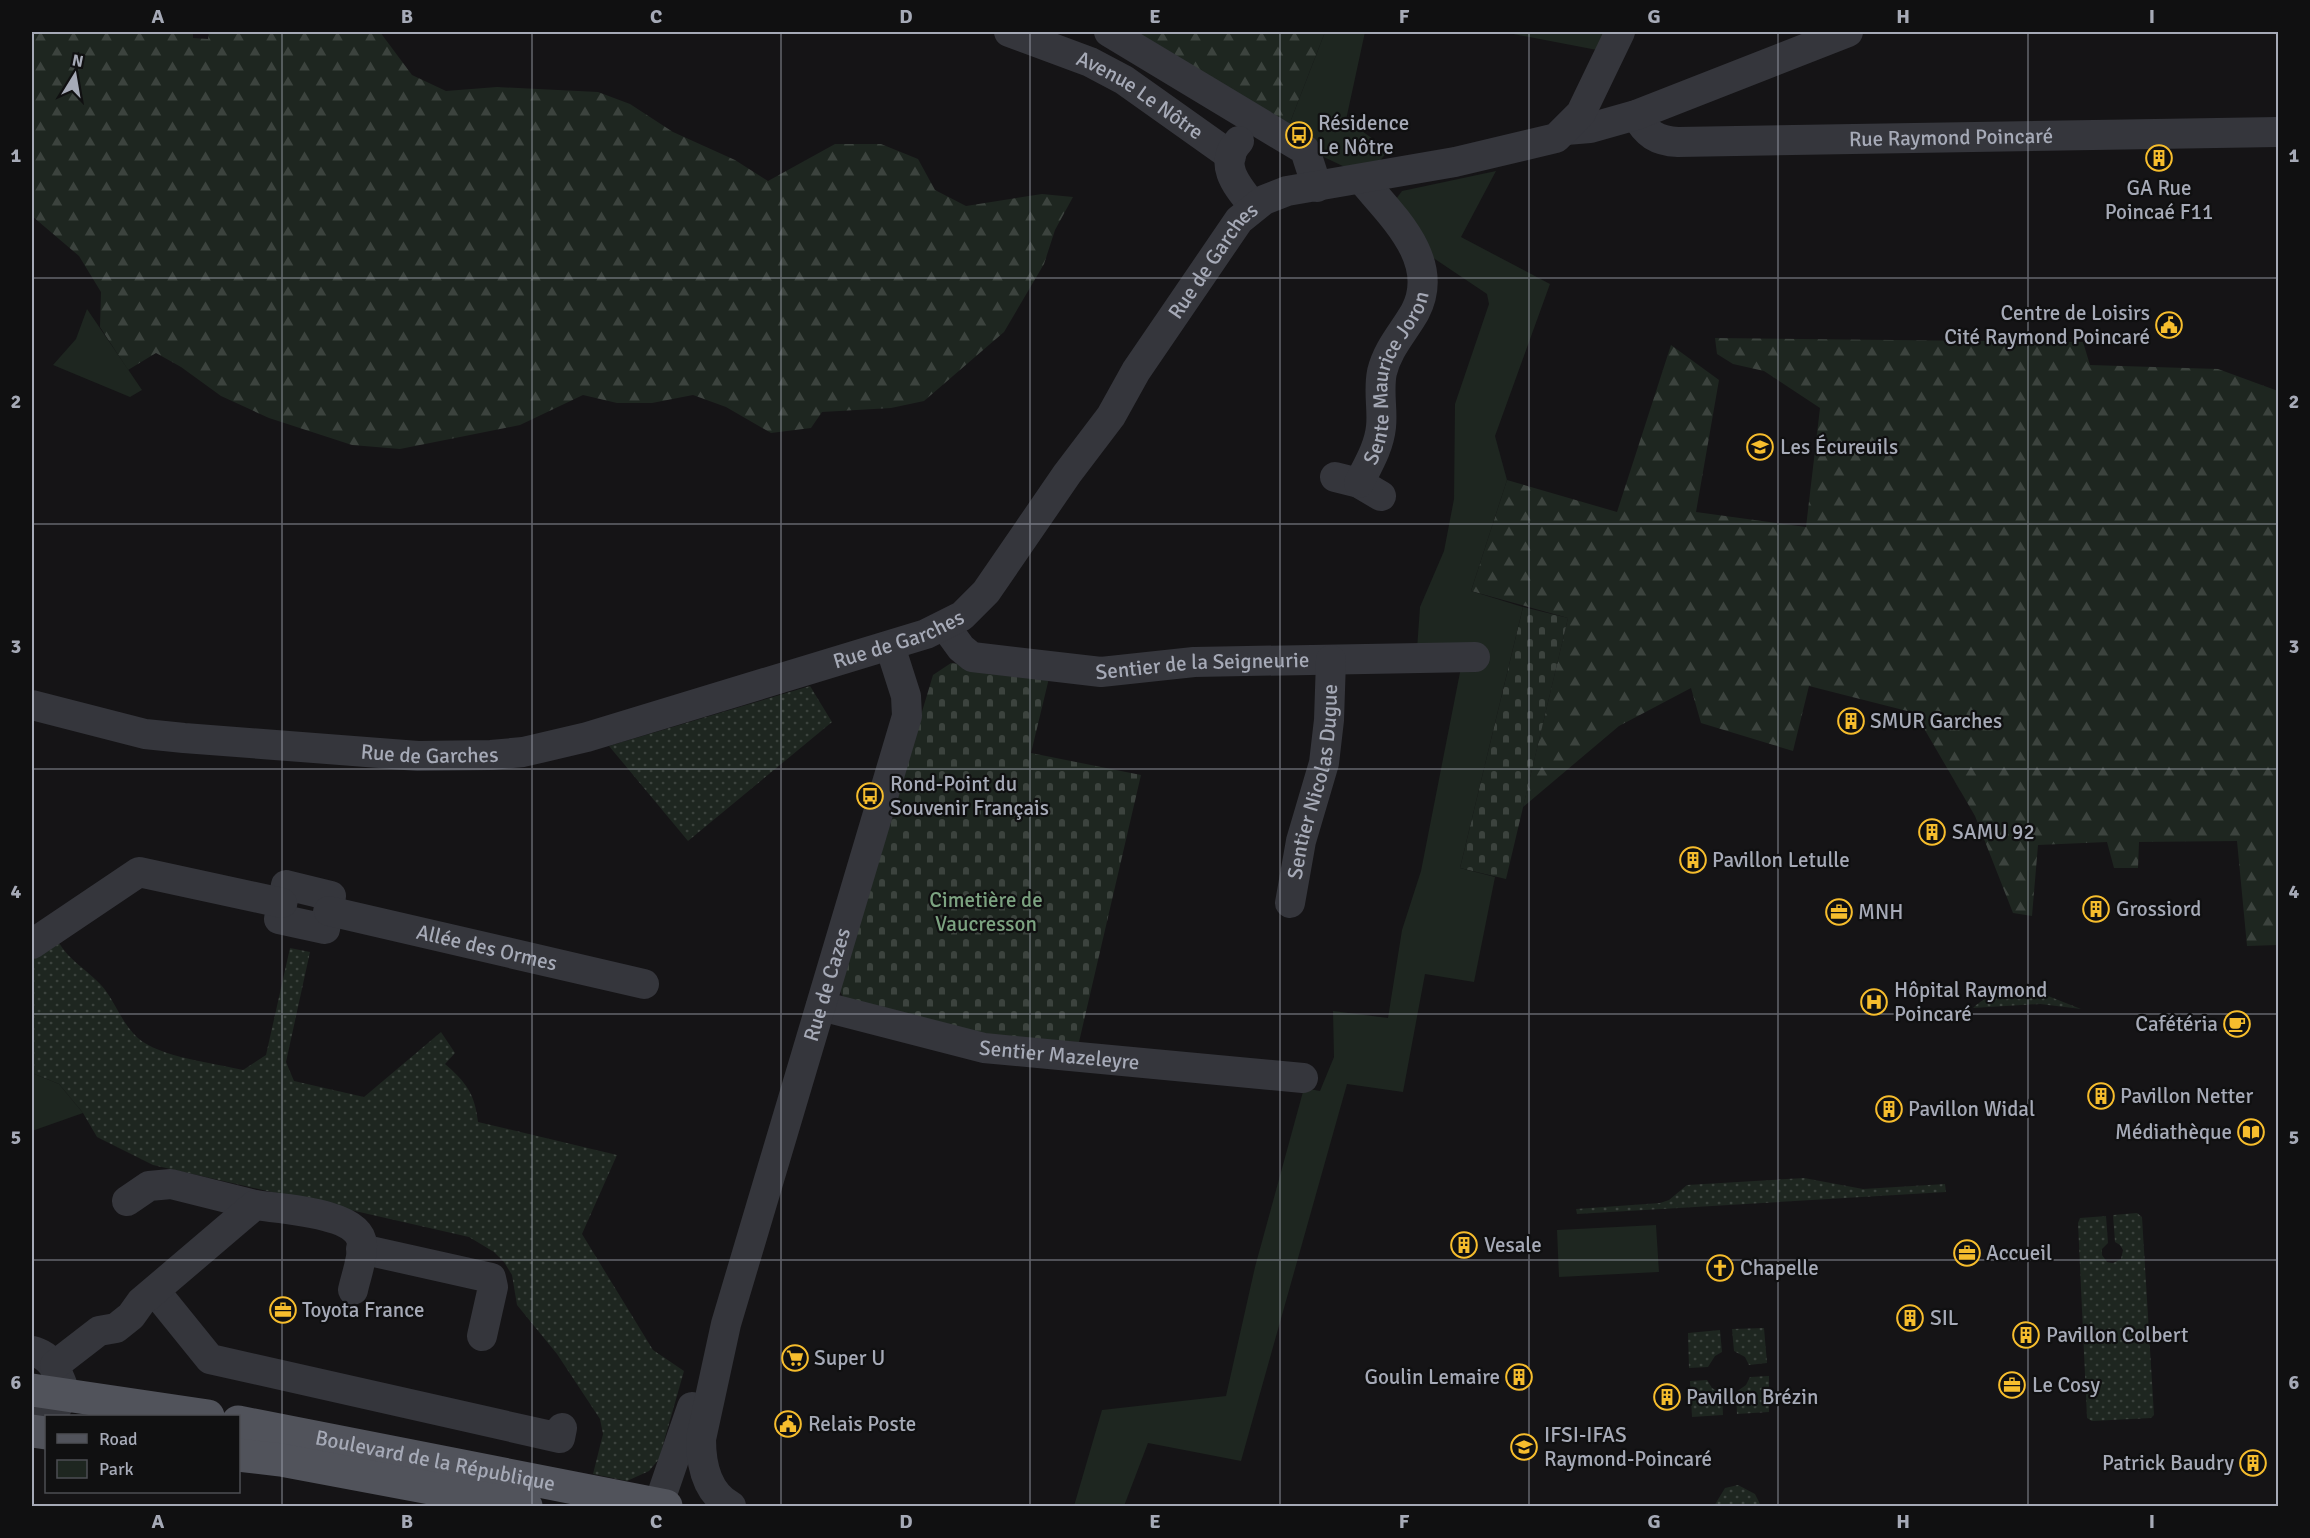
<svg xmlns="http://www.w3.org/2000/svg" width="2310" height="1538" viewBox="0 0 2310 1538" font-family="Signika,sans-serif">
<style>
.grass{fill:url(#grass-dots)}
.forest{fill:url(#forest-firs)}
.cemetery{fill:url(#cemetery-stones)}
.park{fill:#1e2620}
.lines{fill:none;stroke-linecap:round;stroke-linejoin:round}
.minor{stroke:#35363c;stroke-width:30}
.major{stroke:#51535b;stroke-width:33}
.grid{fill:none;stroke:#a6aab7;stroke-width:1.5;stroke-opacity:0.55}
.labels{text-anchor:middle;stroke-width:4.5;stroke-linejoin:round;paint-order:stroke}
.street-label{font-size:21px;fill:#a6aab7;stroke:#101011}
.poi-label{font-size:21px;fill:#a6aab7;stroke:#101011;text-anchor:start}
.park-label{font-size:21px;fill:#7ca381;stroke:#101011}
.neatline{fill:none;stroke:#a6aab7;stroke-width:2}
.grid-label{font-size:20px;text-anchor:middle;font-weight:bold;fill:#a6aab7}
</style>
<defs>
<pattern id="grass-dots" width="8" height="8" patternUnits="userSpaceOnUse" patternTransform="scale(1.5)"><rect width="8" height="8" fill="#1e2620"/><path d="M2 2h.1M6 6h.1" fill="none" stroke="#3c433e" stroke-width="1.8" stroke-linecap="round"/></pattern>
<pattern id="forest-firs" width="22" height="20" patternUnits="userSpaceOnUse" patternTransform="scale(1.5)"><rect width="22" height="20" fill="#1e2620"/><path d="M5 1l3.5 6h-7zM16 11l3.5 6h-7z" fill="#3c433e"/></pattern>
<pattern id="cemetery-stones" width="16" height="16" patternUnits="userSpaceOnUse" patternTransform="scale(1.5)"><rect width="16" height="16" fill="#1e2620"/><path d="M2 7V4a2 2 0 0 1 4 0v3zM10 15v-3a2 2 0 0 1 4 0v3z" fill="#3c433e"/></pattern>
</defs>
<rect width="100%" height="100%" fill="#151416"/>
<path class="grass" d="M 810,686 L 832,722 L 688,841 L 609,746 Z
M 59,943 C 69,960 87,970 101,985 C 115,1000 121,1023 138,1038 C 159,1057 214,1063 243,1070 L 266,1055 L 290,948 L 310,952 L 286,1062 L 294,1081 L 364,1097 L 441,1032 L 455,1053 L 445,1064 C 466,1082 475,1094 478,1122 L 617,1155 L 582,1234 L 653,1350 L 684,1371 L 659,1459 L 649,1471 L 627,1481 L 593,1474 L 603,1434 L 600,1419 L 557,1354 L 517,1305 L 512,1275 L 504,1262 L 494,1252 L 469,1237 L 153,1165 L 97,1137 L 83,1113 L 59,1084 L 32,1073 L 32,960 Z
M 2021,992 L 2043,994 L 2081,1009 L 2040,1004 L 1973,1008 C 1987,994 2001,994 2021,992 Z
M 1804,1178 L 1863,1189 L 1945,1184 L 1946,1192 L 1577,1214 L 1576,1209 L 1660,1203 L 1669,1200 L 1687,1185 Z
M 2137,1213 L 2142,1217 L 2154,1415 L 2151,1418 L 2092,1421 L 2087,1418 L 2078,1223 L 2080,1218 L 2106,1216 L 2108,1243 L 2102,1249 L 2102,1255 L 2107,1262 L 2113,1263 L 2121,1259 L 2123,1250 L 2120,1245 L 2115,1242 L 2113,1215 Z
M 1764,1328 L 1767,1363 L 1749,1365 L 1745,1357 L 1734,1351 L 1732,1329 Z
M 1720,1330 L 1722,1352 L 1715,1356 L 1708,1367 L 1689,1368 L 1688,1333 Z
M 1769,1376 L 1769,1412 L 1737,1414 L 1736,1392 L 1746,1385 L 1750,1377 Z
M 1707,1380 L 1712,1388 L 1722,1394 L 1723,1415 L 1692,1417 L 1690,1381 Z
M 1738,1485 L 1755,1494 L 1761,1506 L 1714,1506 L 1725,1488 Z"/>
<path class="forest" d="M 32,32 L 193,32 L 193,38 L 208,39 L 209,32 L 380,32 L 412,75 L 446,91 L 497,87 L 598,92 L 630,104 L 673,132 L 735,160 L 768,181 L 835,144 L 881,144 L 918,159 L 935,190 L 966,206 L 1042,194 L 1073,197 L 1055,230 L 1044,264 L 1004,332 L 924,401 L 891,408 L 822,412 L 811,428 L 771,433 L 726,407 L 693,395 L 652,403 L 617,403 L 583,395 L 520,425 L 400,449 L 352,445 L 269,418 L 221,396 L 181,367 L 156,353 L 128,370 L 100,327 L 101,292 L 79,256 L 32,216 Z
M 1137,32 L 1325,32 L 1284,138 Z
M 1715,338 L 2083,342 L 2090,365 L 2218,369 L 2278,391 L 2278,945 L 2247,946 L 2237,841 L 2139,842 L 2138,868 L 2114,868 L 2107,842 L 2038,845 L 2032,916 L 2013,913 L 1975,816 L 1915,713 L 1809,686 L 1793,751 L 1701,723 L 1691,688 L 1619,726 L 1523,807 L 1568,618 L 1471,591 L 1507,480 L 1617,512 L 1671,345 L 1719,380 L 1696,512 L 1806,527 L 1820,408 L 1764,371 L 1733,364 L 1717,354 Z"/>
<path class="cemetery" d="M 1523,607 L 1568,618 L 1506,879 L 1460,868 Z
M 951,663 L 1050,674 L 1031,753 L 1141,775 L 1079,1042 L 991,1037 L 844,999 L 839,989 L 933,675 Z"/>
<path class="park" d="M 1325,32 L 1365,32 L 1346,120 L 1389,150 L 1378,163 L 1351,170 L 1284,138 Z
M 1503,32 L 1610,32 L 1597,50 Z
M 1496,171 L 1461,237 L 1550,284 L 1495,436 L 1507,480 L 1471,591 L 1523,607 L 1460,868 L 1495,877 L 1474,982 L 1425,974 L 1403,1092 L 1347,1084 L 1241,1461 L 1148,1443 L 1124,1506 L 1074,1506 L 1102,1410 L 1226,1396 L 1255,1267 L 1304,1088 L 1320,1091 L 1334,1057 L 1333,1011 L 1388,1018 L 1402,930 L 1421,871 L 1464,652 L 1417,649 L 1420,607 L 1444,551 L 1454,499 L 1455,404 L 1489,304 L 1487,294 L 1420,249 L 1396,199 L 1402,191 Z
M 87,309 L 142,390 L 130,397 L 53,365 L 76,339 Z
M 32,1073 L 59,1084 L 83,1113 L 32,1131 Z
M 1656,1225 L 1659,1272 L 1559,1277 L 1557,1230 Z"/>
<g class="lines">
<g class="minor">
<path id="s1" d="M 1009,32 L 1090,62 L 1124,80 L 1231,156"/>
<path d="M 1109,32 L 1305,150 L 1317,187"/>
<path id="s2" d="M 1636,115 C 1646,134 1657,141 1678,142 L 2278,132"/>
<path d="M 1566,130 L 1590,128 L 1636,115 L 1848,32"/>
<path d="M 1239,141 C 1217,165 1238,187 1254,207"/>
<path d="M 1335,477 L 1359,483 L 1381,496"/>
<path id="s3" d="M 1359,483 C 1368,465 1379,447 1381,427 C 1383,409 1378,391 1382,372 C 1388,348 1403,333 1415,312 C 1442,261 1392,216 1362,180"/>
<path id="s4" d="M 945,626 L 961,648 L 972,657 L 1101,672 L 1194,662 L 1475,657"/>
<path id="s5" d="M 32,705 L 145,734 L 184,738 L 418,756 L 491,755 L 523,752 L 587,737 L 926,634 L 962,616 L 986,592 L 1067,474 L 1111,416 L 1136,371 L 1239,220 L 1264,200 L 1287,191 L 1455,162 L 1556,138 L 1581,113 L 1620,32"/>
<path d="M 286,885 L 331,896 L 325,929 L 279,919 Z"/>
<path id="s6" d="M 1290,903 L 1301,841 L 1324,763 L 1329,720 L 1331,660"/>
<path id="s7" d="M 329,911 L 644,984"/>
<path d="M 32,944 L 139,872 L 282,903"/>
<path id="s8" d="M 821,1006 L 984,1048 L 1303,1078"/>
<path d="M 127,1201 L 149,1186 L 171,1184 L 255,1205"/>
<path d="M 361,1249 L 491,1278 L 493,1287 L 482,1336"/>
<path d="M 155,1291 L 210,1359 L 560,1438 L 562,1428"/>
<path d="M 32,1351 C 54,1356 59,1376 66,1395 L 55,1409 L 32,1411"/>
<path d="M 55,1365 L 99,1331 L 116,1328 L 131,1316 L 141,1302 L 255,1205 C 280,1209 360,1212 362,1244 C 363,1258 356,1276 353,1290"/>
<path d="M 658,1506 L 692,1407"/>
<path id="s9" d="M 731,1506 C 707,1493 701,1465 701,1439 L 726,1324 L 907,716 L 906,696 L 890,646"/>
</g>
<g class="major">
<path d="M 32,1390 L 208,1416"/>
<path id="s10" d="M 238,1422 L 666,1506"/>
<path d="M 32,1431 L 46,1433"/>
<path d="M 238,1455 L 281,1460 L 526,1506"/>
</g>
</g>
<path class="grid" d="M 282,32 L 282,1506M 532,32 L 532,1506M 781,32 L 781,1506M 1030,32 L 1030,1506M 1280,32 L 1280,1506M 1529,32 L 1529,1506M 1778,32 L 1778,1506M 2028,32 L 2028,1506M 32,278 L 2278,278M 32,524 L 2278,524M 32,769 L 2278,769M 32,1014 L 2278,1014M 32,1260 L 2278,1260"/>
<defs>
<g id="bus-ring" transform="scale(1.35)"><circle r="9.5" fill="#101011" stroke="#f6bd2d" stroke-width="1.5"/><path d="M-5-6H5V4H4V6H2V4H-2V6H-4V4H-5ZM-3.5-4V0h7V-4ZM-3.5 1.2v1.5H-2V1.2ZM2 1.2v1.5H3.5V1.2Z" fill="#f6bd2d"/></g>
<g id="building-ring" transform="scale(1.35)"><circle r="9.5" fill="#101011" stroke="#f6bd2d" stroke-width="1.5"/><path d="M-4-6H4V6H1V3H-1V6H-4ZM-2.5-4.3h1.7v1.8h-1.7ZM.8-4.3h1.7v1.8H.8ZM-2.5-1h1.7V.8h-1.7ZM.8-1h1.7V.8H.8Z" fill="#f6bd2d"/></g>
<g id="civic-ring" transform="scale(1.35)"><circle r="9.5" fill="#101011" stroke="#f6bd2d" stroke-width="1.5"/><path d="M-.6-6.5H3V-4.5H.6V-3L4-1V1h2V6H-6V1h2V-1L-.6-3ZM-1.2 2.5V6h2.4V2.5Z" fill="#f6bd2d"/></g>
<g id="school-ring" transform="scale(1.35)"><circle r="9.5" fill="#101011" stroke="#f6bd2d" stroke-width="1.5"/><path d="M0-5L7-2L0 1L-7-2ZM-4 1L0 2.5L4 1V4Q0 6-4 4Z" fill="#f6bd2d"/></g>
<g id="office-ring" transform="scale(1.35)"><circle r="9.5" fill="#101011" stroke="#f6bd2d" stroke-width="1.5"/><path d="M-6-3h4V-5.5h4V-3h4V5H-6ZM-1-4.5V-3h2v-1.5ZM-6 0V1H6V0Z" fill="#f6bd2d"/></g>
<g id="hospital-ring" transform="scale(1.35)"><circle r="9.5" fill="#101011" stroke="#f6bd2d" stroke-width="1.5"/><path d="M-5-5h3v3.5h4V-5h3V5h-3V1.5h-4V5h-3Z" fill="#f6bd2d"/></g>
<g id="cafe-ring" transform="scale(1.35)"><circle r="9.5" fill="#101011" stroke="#f6bd2d" stroke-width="1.5"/><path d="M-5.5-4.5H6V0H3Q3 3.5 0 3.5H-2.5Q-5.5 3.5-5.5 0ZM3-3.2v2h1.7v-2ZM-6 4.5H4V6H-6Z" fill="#f6bd2d"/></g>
<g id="library-ring" transform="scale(1.35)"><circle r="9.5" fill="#101011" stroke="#f6bd2d" stroke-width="1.5"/><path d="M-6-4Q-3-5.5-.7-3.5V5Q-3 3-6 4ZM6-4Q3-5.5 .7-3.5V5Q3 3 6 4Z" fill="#f6bd2d"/></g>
<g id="church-ring" transform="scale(1.35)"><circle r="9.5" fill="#101011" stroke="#f6bd2d" stroke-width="1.5"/><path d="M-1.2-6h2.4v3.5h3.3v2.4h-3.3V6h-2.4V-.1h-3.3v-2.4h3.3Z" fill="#f6bd2d"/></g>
<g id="supermarket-ring" transform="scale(1.35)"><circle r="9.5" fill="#101011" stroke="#f6bd2d" stroke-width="1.5"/><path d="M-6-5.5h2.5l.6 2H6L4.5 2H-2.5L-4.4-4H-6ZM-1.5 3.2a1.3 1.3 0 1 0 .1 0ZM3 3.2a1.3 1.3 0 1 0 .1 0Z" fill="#f6bd2d"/></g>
<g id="university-ring" transform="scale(1.35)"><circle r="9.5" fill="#101011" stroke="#f6bd2d" stroke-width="1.5"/><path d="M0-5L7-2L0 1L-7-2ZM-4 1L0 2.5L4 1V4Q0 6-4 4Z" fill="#f6bd2d"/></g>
</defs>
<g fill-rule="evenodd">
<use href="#bus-ring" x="1299" y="135"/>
<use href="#building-ring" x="2159" y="158"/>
<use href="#civic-ring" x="2169" y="325"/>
<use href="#school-ring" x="1760" y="447"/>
<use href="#building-ring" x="1851" y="721"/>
<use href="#bus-ring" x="870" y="796"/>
<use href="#building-ring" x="1932" y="832"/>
<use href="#building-ring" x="1693" y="860"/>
<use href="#building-ring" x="2096" y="909"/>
<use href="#office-ring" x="1839" y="912"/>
<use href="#hospital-ring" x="1874" y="1002"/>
<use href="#cafe-ring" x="2237" y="1024"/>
<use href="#building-ring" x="2101" y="1096"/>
<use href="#building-ring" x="1889" y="1109"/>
<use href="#library-ring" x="2251" y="1132"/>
<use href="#building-ring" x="1464" y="1245"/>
<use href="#office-ring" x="1967" y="1253"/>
<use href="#church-ring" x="1720" y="1268"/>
<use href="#office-ring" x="283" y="1310"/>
<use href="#building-ring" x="1910" y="1318"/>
<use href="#building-ring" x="2026" y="1335"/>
<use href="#supermarket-ring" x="795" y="1358"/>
<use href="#building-ring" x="1519" y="1377"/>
<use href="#office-ring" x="2012" y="1385"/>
<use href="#building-ring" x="1667" y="1397"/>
<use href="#civic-ring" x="788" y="1424"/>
<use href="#university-ring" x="1524" y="1447"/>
<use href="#building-ring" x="2253" y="1463"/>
</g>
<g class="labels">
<g class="street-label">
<text dy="7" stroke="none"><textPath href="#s1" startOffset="146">Avenue Le Nôtre</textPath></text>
<text dy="7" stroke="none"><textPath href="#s2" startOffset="326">Rue Raymond Poincaré</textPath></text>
<text dy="7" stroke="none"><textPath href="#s5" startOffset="1392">Rue de Garches</textPath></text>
<text dy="7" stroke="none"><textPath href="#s3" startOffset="114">Sente Maurice Joron</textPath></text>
<text dy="7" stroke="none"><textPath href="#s5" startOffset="888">Rue de Garches</textPath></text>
<text dy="7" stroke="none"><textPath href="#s4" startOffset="273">Sentier de la Seigneurie</textPath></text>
<text dy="7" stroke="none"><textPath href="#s5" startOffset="402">Rue de Garches</textPath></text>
<text dy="7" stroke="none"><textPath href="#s6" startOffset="124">Sentier Nicolas Dugue</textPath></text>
<text dy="7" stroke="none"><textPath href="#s7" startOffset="162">Allée des Ormes</textPath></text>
<text dy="7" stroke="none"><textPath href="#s9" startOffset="549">Rue de Cazes</textPath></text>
<text dy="7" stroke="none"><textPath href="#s8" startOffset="244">Sentier Mazeleyre</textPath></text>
<text dy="7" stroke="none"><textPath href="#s10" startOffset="201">Boulevard de la République</textPath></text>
</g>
<g class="poi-label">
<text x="1318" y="130">Résidence<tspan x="1318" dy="24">Le Nôtre</tspan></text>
<text x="2159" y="195" text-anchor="middle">GA Rue<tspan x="2159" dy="24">Poincaé F11</tspan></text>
<text x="2150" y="320" text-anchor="end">Centre de Loisirs<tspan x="2150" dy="24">Cité Raymond Poincaré</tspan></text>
<text x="1780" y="454">Les Écureuils</text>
<text x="1870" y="728">SMUR Garches</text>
<text x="890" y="791">Rond-Point du<tspan x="890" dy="24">Souvenir Français</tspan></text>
<text x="1952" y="839">SAMU 92</text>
<text x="1712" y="867">Pavillon Letulle</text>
<text x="2116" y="916">Grossiord</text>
<text x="1858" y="919">MNH</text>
<text x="1894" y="997">Hôpital Raymond<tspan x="1894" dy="24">Poincaré</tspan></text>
<text x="2218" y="1031" text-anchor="end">Cafétéria</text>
<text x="2120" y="1103">Pavillon Netter</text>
<text x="1908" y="1116">Pavillon Widal</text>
<text x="2232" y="1139" text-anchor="end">Médiathèque</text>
<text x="1484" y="1252">Vesale</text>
<text x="1986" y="1260">Accueil</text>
<text x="1740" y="1275">Chapelle</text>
<text x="302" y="1317">Toyota France</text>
<text x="1930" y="1325">SIL</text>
<text x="2046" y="1342">Pavillon Colbert</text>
<text x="814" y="1365">Super U</text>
<text x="1500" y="1384" text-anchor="end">Goulin Lemaire</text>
<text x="2032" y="1392">Le Cosy</text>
<text x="1686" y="1404">Pavillon Brézin</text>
<text x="808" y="1431">Relais Poste</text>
<text x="1544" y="1442">IFSI-IFAS<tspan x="1544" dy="24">Raymond-Poincaré</tspan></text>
<text x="2234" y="1470" text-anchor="end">Patrick Baudry</text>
</g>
<g class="park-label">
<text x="986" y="907">Cimetière de<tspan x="986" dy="24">Vaucresson</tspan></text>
</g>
</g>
<rect width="2310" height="1538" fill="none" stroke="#101011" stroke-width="66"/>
<rect x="45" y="1415" width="195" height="78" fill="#101011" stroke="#4c4e53" stroke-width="1.5"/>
<rect x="57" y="1434" width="30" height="9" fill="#51535b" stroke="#4c4e53" stroke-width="1.5"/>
<text x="99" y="1445" font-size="18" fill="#a6aab7">Road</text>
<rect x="57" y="1460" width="30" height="18" fill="#1e2620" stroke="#4c4e53" stroke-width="1.5"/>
<text x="99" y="1475" font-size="18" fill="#a6aab7">Park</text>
<g transform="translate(75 75) rotate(11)" stroke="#101011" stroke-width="4.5" paint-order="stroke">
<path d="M0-4.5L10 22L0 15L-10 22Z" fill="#a6aab7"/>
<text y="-9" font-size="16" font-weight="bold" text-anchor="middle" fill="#a6aab7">N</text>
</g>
<rect x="33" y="33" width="2244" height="1472" class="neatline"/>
<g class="grid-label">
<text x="158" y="23">A</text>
<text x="407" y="23">B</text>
<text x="656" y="23">C</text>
<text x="906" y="23">D</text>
<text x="1155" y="23">E</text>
<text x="1404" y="23">F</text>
<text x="1654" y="23">G</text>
<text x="1903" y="23">H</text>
<text x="2152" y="23">I</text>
<text x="16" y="162">1</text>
<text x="2294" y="162">1</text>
<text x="16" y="408">2</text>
<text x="2294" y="408">2</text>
<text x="16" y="653">3</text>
<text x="2294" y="653">3</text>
<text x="16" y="898">4</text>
<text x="2294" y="898">4</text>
<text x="16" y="1144">5</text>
<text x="2294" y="1144">5</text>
<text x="16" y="1389">6</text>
<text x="2294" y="1389">6</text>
<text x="158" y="1528">A</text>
<text x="407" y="1528">B</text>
<text x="656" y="1528">C</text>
<text x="906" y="1528">D</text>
<text x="1155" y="1528">E</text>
<text x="1404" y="1528">F</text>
<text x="1654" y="1528">G</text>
<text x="1903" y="1528">H</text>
<text x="2152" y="1528">I</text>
</g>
</svg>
